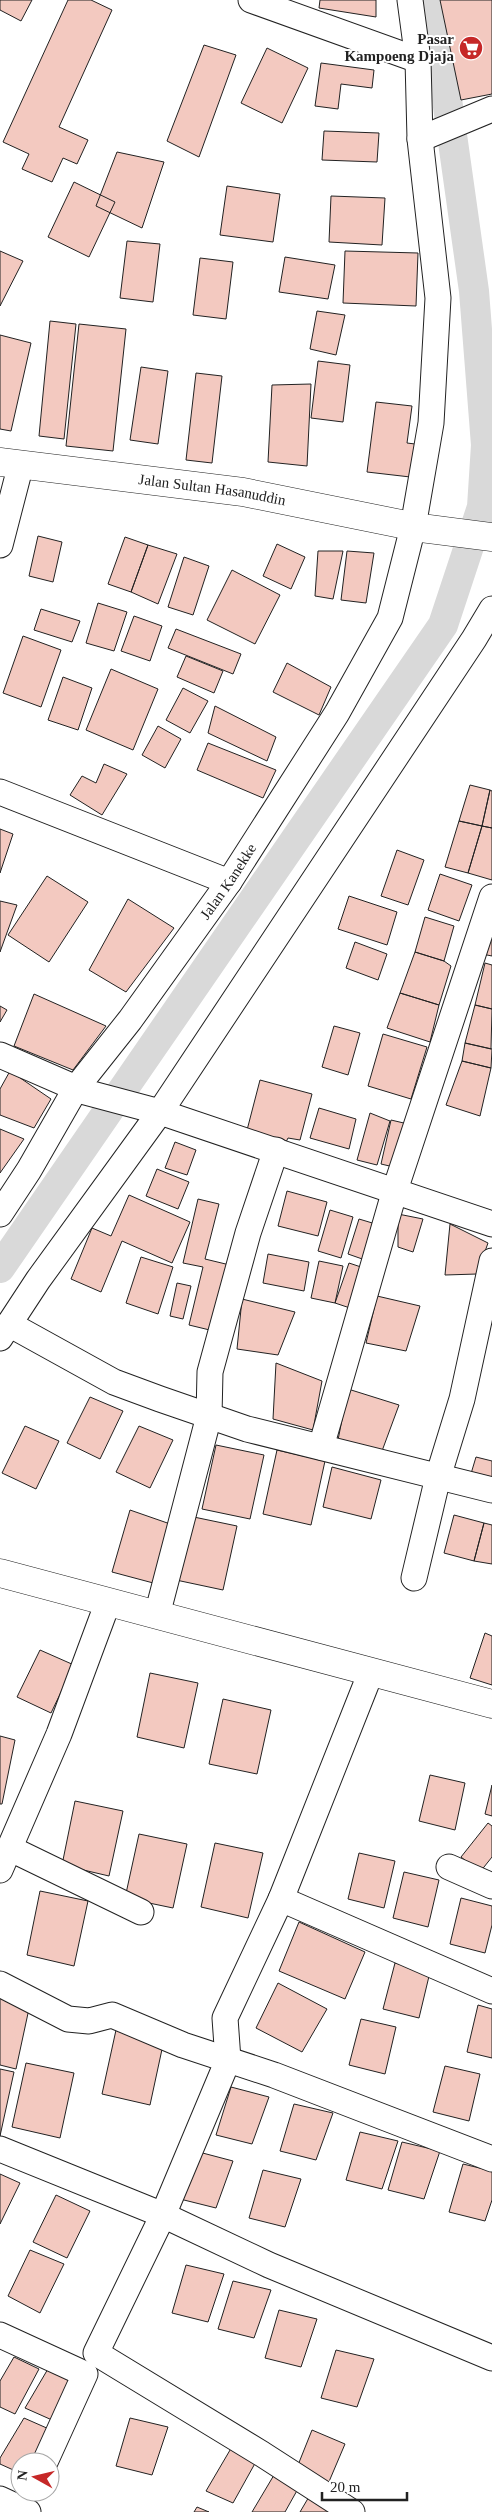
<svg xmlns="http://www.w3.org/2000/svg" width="492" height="2512" viewBox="0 0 492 2512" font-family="'Times New Roman',serif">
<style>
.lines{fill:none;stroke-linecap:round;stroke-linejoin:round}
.canal{stroke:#d9d9d9;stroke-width:30}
.building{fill:#f3c9c0;stroke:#222}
.street-casing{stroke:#222;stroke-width:27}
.secondary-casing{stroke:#222;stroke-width:29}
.highway-casing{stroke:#222;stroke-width:29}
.street{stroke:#fff;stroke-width:25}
.secondary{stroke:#fff;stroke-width:28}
.highway{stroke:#fff;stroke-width:28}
.labels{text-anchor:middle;stroke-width:4;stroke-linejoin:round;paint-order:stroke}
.poi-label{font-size:15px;font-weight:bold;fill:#222;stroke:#fff;text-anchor:end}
.street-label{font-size:15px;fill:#222;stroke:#fff}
</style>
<rect width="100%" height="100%" fill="#fff"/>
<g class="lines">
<path class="canal" d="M 0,1268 L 443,625 L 482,507 L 486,445 L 474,291 L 433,0"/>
</g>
<path class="building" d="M 0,0 L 32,0 L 21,21 L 0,10 Z
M 68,0 L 91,0 L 112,10 L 59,127 L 88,140 L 77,164 L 63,158 L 52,182 L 22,169 L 29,154 L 3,142 Z
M 320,0 L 376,0 L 376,17 L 319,8 Z
M 440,0 L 492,0 L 492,94 L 461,100 Z
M 204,45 L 236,55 L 199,157 L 167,141 Z
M 267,48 L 308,68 L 282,123 L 241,103 Z
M 321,63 L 374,70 L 372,88 L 341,84 L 338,109 L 315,106 Z
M 324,131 L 379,133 L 377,162 L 322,160 Z
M 117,152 L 164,162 L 142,228 L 96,206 Z
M 74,182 L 115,202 L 89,257 L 48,237 Z
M 227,186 L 280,194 L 273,242 L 220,235 Z
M 331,196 L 385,198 L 382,245 L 329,242 Z
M 127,241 L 160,244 L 153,302 L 120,298 Z
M 0,251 L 23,261 L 0,306 Z
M 345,251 L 418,253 L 416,306 L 343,303 Z
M 285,257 L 335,265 L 328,299 L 279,292 Z
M 200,258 L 233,262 L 226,319 L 193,315 Z
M 317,311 L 345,315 L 336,355 L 310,349 Z
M 50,321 L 76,324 L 64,439 L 39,436 Z
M 79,324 L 126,329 L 113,451 L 66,446 Z
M 0,335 L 31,343 L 11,431 L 0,429 Z
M 318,361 L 350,365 L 343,422 L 311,418 Z
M 141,367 L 168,371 L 158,444 L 130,440 Z
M 196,373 L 222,376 L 212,463 L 186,460 Z
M 311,384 L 307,466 L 268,462 L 272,385 Z
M 376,402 L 412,406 L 407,443 L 423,445 L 419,478 L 367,472 Z
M 38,536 L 62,542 L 53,582 L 29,576 Z
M 125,537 L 148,545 L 131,592 L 108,584 Z
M 277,544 L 305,557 L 291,589 L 263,576 Z
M 148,545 L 177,554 L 158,604 L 131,592 Z
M 318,551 L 343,551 L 333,599 L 315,596 Z
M 347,551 L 374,553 L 366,603 L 341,600 Z
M 184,557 L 209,566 L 193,615 L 168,607 Z
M 232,570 L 280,595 L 255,644 L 207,620 Z
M 98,603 L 127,612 L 114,651 L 86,643 Z
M 41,609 L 80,621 L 72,642 L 34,630 Z
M 134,616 L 162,626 L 150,661 L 121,651 Z
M 176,629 L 241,654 L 233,674 L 168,648 Z
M 23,636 L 61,650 L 41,707 L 3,693 Z
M 186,656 L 223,671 L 214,693 L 177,677 Z
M 287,663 L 331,687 L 319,715 L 273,692 Z
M 111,669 L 158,689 L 133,750 L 86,730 Z
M 63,677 L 92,688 L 78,730 L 48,720 Z
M 183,688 L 208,701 L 190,733 L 166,720 Z
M 215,706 L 276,737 L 267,761 L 208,733 Z
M 158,726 L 181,739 L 165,768 L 142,755 Z
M 208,743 L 276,770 L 263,798 L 197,770 Z
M 104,764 L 127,774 L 102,815 L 70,795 L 82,776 L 96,783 Z
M 470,785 L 490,790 L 482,826 L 459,821 Z
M 490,790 L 492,791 L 492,828 L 482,826 Z
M 459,821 L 482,826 L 468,873 L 445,867 Z
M 482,826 L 492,828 L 492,880 L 468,873 Z
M 0,829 L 13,834 L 0,873 Z
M 397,850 L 424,860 L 408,905 L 381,896 Z
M 440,874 L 472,885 L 459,921 L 428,910 Z
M 47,876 L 88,902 L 49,962 L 8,935 Z
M 349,896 L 397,912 L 387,945 L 338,929 Z
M 128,899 L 174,928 L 126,992 L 89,970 Z
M 0,901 L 17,905 L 0,952 Z
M 425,917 L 454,926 L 444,961 L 415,952 Z
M 492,926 L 492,956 L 482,954 Z
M 355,942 L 387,954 L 378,980 L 346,968 Z
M 415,952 L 444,961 L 451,966 L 439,1005 L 400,993 Z
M 485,963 L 492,965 L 492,1009 L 475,1005 Z
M 400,993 L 439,1005 L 430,1042 L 387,1028 Z
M 34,994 L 106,1026 L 73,1070 L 14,1046 Z
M 475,1005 L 492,1009 L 491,1049 L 465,1043 Z
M 0,1006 L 7,1010 L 0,1022 Z
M 334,1026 L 360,1033 L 348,1075 L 322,1067 Z
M 383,1034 L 427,1047 L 411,1099 L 368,1086 Z
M 465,1043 L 492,1049 L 491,1068 L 462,1061 Z
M 462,1061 L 491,1068 L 480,1116 L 446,1105 Z
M 10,1071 L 51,1099 L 34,1128 L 0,1115 L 0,1089 Z
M 260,1080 L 312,1094 L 300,1140 L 288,1138 L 285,1144 L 246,1134 Z
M 319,1108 L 356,1119 L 349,1149 L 310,1138 Z
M 370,1113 L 390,1121 L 377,1165 L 357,1160 Z
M 391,1120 L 408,1124 L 398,1168 L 381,1164 Z
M 0,1129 L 24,1139 L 0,1173 Z
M 175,1142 L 196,1150 L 187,1175 L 165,1168 Z
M 157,1169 L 189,1182 L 178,1209 L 146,1196 Z
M 287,1191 L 327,1202 L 318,1236 L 278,1226 Z
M 129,1195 L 190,1222 L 172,1263 L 122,1241 L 101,1292 L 71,1279 L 92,1228 L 111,1236 Z
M 198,1199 L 219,1204 L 205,1259 L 234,1266 L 218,1332 L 189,1325 L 203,1267 L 183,1263 Z
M 330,1210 L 353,1217 L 341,1258 L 318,1251 Z
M 398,1214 L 423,1219 L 413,1252 L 398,1247 Z
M 359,1219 L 379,1225 L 368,1261 L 348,1254 Z
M 450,1224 L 488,1243 L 477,1274 L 445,1275 Z
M 268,1254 L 309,1262 L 304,1291 L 263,1283 Z
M 141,1257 L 173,1267 L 158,1314 L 126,1303 Z
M 319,1261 L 343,1266 L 335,1303 L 311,1298 Z
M 349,1263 L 367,1269 L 353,1309 L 335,1303 Z
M 177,1283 L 191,1286 L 183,1319 L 170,1316 Z
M 377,1296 L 420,1306 L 406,1351 L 366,1343 Z
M 242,1299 L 295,1312 L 278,1355 L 237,1349 Z
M 276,1363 L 322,1381 L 313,1430 L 273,1419 Z
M 348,1389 L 399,1405 L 382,1451 L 338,1440 Z
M 90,1397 L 123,1411 L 100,1459 L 67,1443 Z
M 25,1426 L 59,1441 L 36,1489 L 2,1473 Z
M 139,1426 L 173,1440 L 150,1488 L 116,1472 Z
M 216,1445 L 264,1455 L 250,1519 L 202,1509 Z
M 277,1450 L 325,1461 L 311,1525 L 263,1514 Z
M 476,1457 L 492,1461 L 492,1482 L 470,1477 Z
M 332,1467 L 381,1480 L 371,1519 L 323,1507 Z
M 130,1510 L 176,1526 L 157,1584 L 112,1572 Z
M 454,1515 L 484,1523 L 474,1561 L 444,1553 Z
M 189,1516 L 237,1526 L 223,1590 L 176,1580 Z
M 484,1523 L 492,1525 L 492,1564 L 474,1561 Z
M 485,1633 L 492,1636 L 492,1685 L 470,1678 Z
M 40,1650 L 74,1665 L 51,1713 L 17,1697 Z
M 150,1673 L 198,1683 L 184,1748 L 137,1737 Z
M 223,1699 L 271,1710 L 257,1774 L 209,1764 Z
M 0,1736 L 15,1740 L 2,1804 L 0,1804 Z
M 430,1775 L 465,1783 L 455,1830 L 419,1821 Z
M 492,1785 L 492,1816 L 485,1814 Z
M 75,1801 L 123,1811 L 109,1876 L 62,1865 Z
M 488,1823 L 492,1826 L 492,1857 L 480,1872 L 461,1857 Z
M 139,1834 L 187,1844 L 173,1908 L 125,1898 Z
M 215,1843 L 263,1853 L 248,1918 L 201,1907 Z
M 359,1853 L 395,1861 L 384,1908 L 348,1899 Z
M 404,1872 L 439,1880 L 428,1927 L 393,1918 Z
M 40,1891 L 88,1901 L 74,1966 L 27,1955 Z
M 461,1898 L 492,1906 L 492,1925 L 485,1953 L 450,1944 Z
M 299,1922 L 365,1952 L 345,1999 L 279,1971 Z
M 395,1963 L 430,1972 L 419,2018 L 383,2009 Z
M 278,1983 L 327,2009 L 302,2052 L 256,2028 Z
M 0,1998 L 30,2004 L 16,2069 L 0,2065 Z
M 478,2005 L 492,2009 L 492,2058 L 467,2052 Z
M 361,2019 L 396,2027 L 385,2074 L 349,2065 Z
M 116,2030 L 164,2040 L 150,2105 L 102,2094 Z
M 26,2063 L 74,2073 L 60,2138 L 12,2127 Z
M 445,2066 L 480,2074 L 469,2121 L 433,2112 Z
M 0,2069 L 14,2072 L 0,2136 Z
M 231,2087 L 269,2097 L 252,2144 L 216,2135 Z
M 294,2104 L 333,2113 L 316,2160 L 280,2151 Z
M 360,2132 L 398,2141 L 382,2189 L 346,2180 Z
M 402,2142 L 440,2151 L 424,2199 L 388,2190 Z
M 195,2151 L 233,2161 L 216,2208 L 180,2199 Z
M 463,2164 L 492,2171 L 492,2200 L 485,2221 L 449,2212 Z
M 263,2170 L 301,2179 L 285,2227 L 249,2218 Z
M 0,2174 L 20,2183 L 0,2224 Z
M 56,2195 L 90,2211 L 67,2258 L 33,2242 Z
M 30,2250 L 64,2264 L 40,2313 L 8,2296 Z
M 186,2265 L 224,2274 L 208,2322 L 172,2313 Z
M 233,2281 L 271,2290 L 254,2338 L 218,2329 Z
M 279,2310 L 317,2319 L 301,2367 L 265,2358 Z
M 336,2350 L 374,2359 L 357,2407 L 321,2398 Z
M 14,2357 L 39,2369 L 15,2414 L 0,2407 L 0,2381 Z
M 52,2362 L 77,2374 L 52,2420 L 25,2408 Z
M 24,2418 L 49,2429 L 31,2462 L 20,2462 L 20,2473 L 0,2464 L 0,2458 Z
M 130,2418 L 168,2427 L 152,2475 L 116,2466 Z
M 312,2430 L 345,2444 L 328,2484 L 296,2470 Z
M 233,2445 L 258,2458 L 233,2503 L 206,2491 Z
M 274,2475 L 299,2487 L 285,2512 L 252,2512 Z
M 310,2495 L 333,2512 L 300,2512 Z
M 197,2507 L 209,2512 L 194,2512 Z"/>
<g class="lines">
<g class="street-casing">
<g id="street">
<path d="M 251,0 L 418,60"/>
<path d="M 420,139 L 492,109"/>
<path d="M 0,545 L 21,464"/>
<path d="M 0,792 L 229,882"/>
<path d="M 0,1055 L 85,1092 L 160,1112 L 492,1224"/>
<path id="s1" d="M 0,1214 L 29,1170 L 76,1088 L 130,1020 L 229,882 L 337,713 L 390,618 L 413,527 L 431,423 L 438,298 L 420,139 L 418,60 L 410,0"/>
<path d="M 9,1324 L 114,1382 L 160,1399 L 247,1429 L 492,1490"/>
<path d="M 0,1338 L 38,1280 L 160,1112 L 474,639 L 492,609"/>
<path d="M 321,1447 L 395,1190 L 492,897"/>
<path d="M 414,1578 L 438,1477 L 462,1399 L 492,1261"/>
<path d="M 157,1615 L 209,1416 L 210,1372 L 248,1233 L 276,1150"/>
<path d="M 11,1849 L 141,1912"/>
<path d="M 449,1867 L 492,1886"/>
<path d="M 0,1870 L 59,1734 L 108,1602"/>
<path d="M 281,1899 L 492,1991"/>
<path d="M 0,1984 L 68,2019 L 89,2021 L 112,2015 L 183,2045 L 274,2075 L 492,2159"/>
<path d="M 0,2149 L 163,2215 L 269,2265 L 492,2358"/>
<path d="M 0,2335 L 85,2374 L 45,2462"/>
<path d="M 0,2499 L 28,2512"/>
<path d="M 352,2512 L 262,2454 L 96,2353 L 163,2215 L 228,2060 L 225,2018 L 281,1899 L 371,1672"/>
</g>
</g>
<g class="secondary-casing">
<path id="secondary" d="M 0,1573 L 492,1704"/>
</g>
<g class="highway-casing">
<g id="highway">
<path id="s2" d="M 0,462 L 243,492 L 421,528 L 492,537"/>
</g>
</g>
<use href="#street" class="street"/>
<use href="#secondary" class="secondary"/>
<use href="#highway" class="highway"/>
</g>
<defs>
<g id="supermarket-disc" transform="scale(1.25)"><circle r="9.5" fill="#c62828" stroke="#fff"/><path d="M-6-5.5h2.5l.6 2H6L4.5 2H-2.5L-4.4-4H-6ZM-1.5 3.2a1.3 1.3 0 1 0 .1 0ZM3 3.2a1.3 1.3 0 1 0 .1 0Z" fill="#fff"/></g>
</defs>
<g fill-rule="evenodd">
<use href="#supermarket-disc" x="471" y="48"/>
</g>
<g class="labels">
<g class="poi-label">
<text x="454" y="44">Pasar<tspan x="454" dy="17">Kampoeng Djaja</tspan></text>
</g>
<g class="street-label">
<text dy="5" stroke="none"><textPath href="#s2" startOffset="214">Jalan Sultan Hasanuddin</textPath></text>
<text dy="5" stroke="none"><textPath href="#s1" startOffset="404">Jalan Kanekke</textPath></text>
</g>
</g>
<g transform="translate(35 2477) rotate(278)"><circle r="24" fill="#ffffff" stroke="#a7a7a7"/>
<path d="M0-4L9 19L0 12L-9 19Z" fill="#c62828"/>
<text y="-8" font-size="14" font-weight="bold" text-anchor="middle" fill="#222222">N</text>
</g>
<path d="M322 2492v8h85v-8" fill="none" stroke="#222222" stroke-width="2.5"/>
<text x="330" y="2492" font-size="15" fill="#222222" stroke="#ffffff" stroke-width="4" paint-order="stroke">20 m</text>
</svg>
